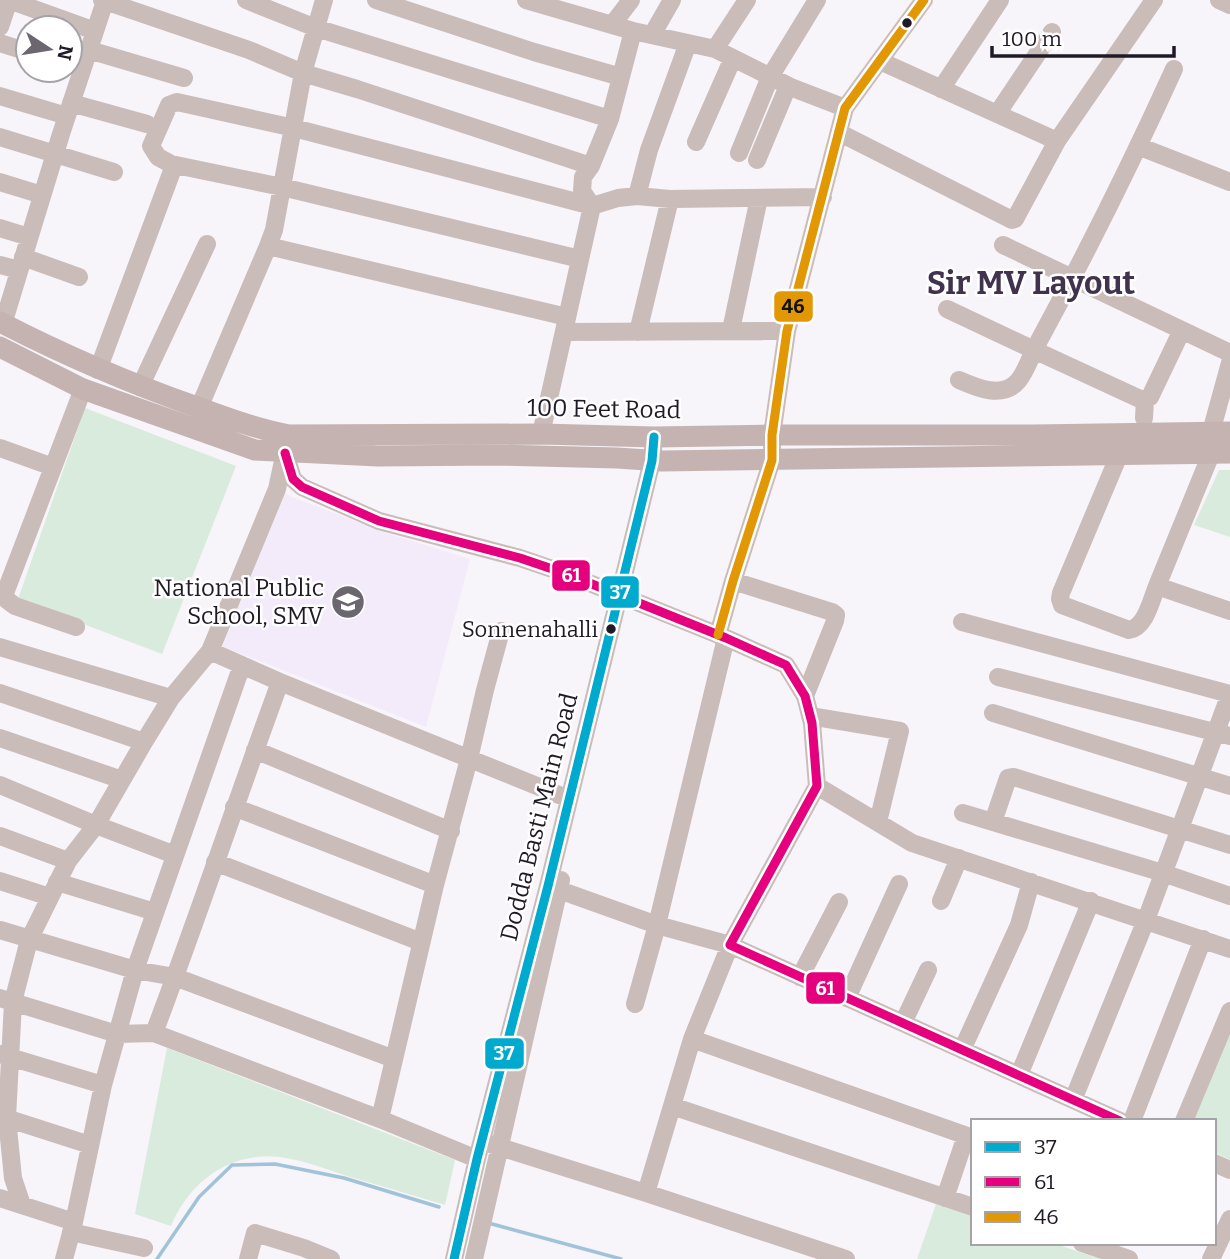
<svg xmlns="http://www.w3.org/2000/svg" width="1230" height="1259" viewBox="0 0 1230 1259" font-family="Bitter,serif">
<style>
.education{fill:#f3ebf9}
.green{fill:#d9ebdc}
.lines{fill:none;stroke-linecap:round;stroke-linejoin:round}
.stream{stroke:#a1c3da;stroke-width:3.5}
.minor{stroke:#cabcb9;stroke-width:18}
.major{stroke:#c4b3b1;stroke-width:21}
.bus-1-casing{stroke:#fff;stroke-width:14}
.bus-2-casing{stroke:#fff;stroke-width:14}
.bus-3-casing{stroke:#fff;stroke-width:14}
.bus-1{stroke:#00a9ce;stroke-width:9}
.bus-2{stroke:#e5007d;stroke-width:9}
.bus-3{stroke:#e29804;stroke-width:9}
.bus-dot{fill:#201a26;stroke:#fff;stroke-width:2.5}
.labels{text-anchor:middle;stroke-width:5;stroke-linejoin:round;paint-order:stroke}
.bus-label{font-size:22px;fill:#201a26;stroke:#fff;text-anchor:end}
.street-label{font-size:24px;fill:#201a26;stroke:#fff}
.poi-label{font-size:24px;fill:#201a26;stroke:#fff;text-anchor:end}
.district-label{font-size:32px;font-weight:bold;fill:#41334e;stroke:#fff}
.line-badge{stroke:#fff;stroke-width:2.5}
.badge-label{font-size:19px;text-anchor:middle;font-weight:bold;fill:#fff}
.pale-badge-label{font-size:19px;text-anchor:middle;font-weight:bold;fill:#111}
</style>
<rect width="100%" height="100%" fill="#f7f4fa"/>
<path class="education" d="M 285,494 L 380,531 L 470,559 L 426,727 L 219,645 Z"/>
<path class="green" d="M 85,408 L 236,466 L 162,654 L 18,599 Z
M 1219,470 L 1230,470 L 1230,537 L 1194,525 Z
M 1230,1025 L 1230,1160 L 1214,1152 L 1214,1121 L 1192,1121 Z
M 167,1048 L 455,1160 L 445,1205 C 413,1195 380,1186 347,1176 C 326,1169 303,1160 280,1157 C 230,1151 189,1182 171,1226 L 135,1214 Z
M 936,1204 L 973,1216 L 973,1243 L 1053,1243 L 1100,1259 L 917,1259 Z"/>
<g class="lines">
<path class="stream" d="M 492,1224 L 621,1259
M 157,1259 L 199,1197 L 232,1165 L 275,1164 L 344,1178 L 439,1207"/>
<path class="minor" d="M 9,0 L 95,31
M 102,0 L 249,50 L 303,73 L 357,89 L 591,166
M 246,0 L 316,28 L 610,119
M 376,0 L 534,52 L 621,77
M 526,0 L 633,31 L 715,49 L 793,88 L 845,108
M 1219,0 L 1230,5
M 612,25 L 631,0
M 0,27 L 9,0
M 652,35 L 672,0
M 0,43 L 28,52
M 715,49 L 747,0
M 89,50 L 184,78
M 880,61 L 1057,141
M 941,89 L 1000,0
M 0,96 L 67,116
M 71,103 L 147,124
M 997,114 L 1052,32
M 840,133 L 1012,220 L 1015,219 L 1057,141 L 1154,0
M 0,137 L 114,172
M 696,142 L 733,58
M 1138,146 L 1230,182
M 739,153 L 770,77 L 817,0
M 757,160 L 788,86
M 171,164 L 282,187 L 580,259
M 0,182 L 42,195
M 637,196 L 649,150 L 688,43
M 0,228 L 29,237
M 1003,245 L 1230,353
M 268,246 L 567,317
M 23,257 L 79,277
M 0,265 L 19,270
M 947,309 L 1034,350 C 1084,258 1131,164 1174,69
M 3,324 L 61,134 L 105,1
M 731,330 L 759,198
M 564,332 L 787,331
M 638,332 L 670,199
M 98,370 L 172,171 L 171,164 L 158,157 L 151,146 L 169,105 L 177,102 L 294,128 L 592,206 L 618,198 L 637,196 L 670,199 L 823,197
M 959,380 C 977,388 1003,399 1018,381 C 1025,373 1030,359 1034,350 L 1140,399 L 1145,399 L 1150,397 L 1182,330
M 140,387 L 207,244
M 199,408 L 268,246 L 274,230 L 303,73 L 324,0
M 1144,418 L 1145,399
M 1211,432 L 1230,363
M 541,434 L 592,206 L 582,191 L 583,177 L 591,166 L 610,119 L 633,31
M 0,448 L 53,467
M 285,453 L 293,479 L 302,487 L 379,521 L 520,558 L 567,574 L 726,638 L 786,665 L 805,696 L 812,723 L 817,786 L 730,945 L 1120,1121
M 1211,454 L 1157,586 L 1230,611
M 1119,455 L 1061,593 L 1060,599 L 1062,605 L 1129,630 C 1146,627 1151,600 1157,586
M 733,581 L 832,612 L 836,615 L 835,621 L 805,696
M 0,591 L 5,593 L 83,389
M 5,593 L 7,600 L 15,606 L 76,627
M 962,622 L 1230,694
M 718,635 L 733,581 L 772,460 L 772,435 L 787,331 L 845,108 L 924,0
M 0,647 L 171,698
M 210,651 L 280,682 L 569,799
M 998,677 L 1230,736
M 280,682 C 237,799 198,917 154,1033 L 380,1119 L 435,885 L 469,759 L 485,690 L 501,631
M 0,693 L 144,742
M 993,713 L 1230,786
M 810,716 L 900,731 L 878,822
M 0,738 L 122,780
M 255,750 L 451,831
M 0,785 L 96,825 L 175,855
M 817,786 L 912,843 L 1230,949
M 234,807 L 435,885
M 963,813 L 1163,873 L 1230,896
M 993,822 L 1008,778 L 1014,777 L 1230,845
M 0,836 L 68,861 L 96,825 L 144,742 L 171,698 L 210,651 L 277,489 L 284,456
M 215,862 L 421,942
M 0,881 L 50,897
M 57,882 L 155,912
M 548,886 L 657,925 L 730,945 L 692,1039 L 646,1193
M 941,901 L 959,858
M 0,930 L 135,970 L 175,977 L 394,1059
M 800,977 L 839,902
M 0,998 L 117,1034 L 154,1033
M 847,998 L 899,884
M 635,1004 L 657,925 L 726,638
M 903,1023 L 928,970
M 692,1039 L 973,1138
M 962,1050 L 1019,925 L 1031,882
M 0,1054 L 103,1085
M 1019,1075 L 1091,901
M 1073,1100 L 1146,920 L 1230,694
M 672,1106 L 973,1207
M 0,1116 L 90,1145
M 380,1119 L 477,1159
M 1132,1121 L 1203,939
M 1184,1121 L 1230,1011
M 490,1144 L 646,1193 L 846,1259
M 1214,1163 L 1230,1170
M 0,1198 L 74,1222 L 64,1259
M 945,1198 L 966,1136
M 22,1205 L 13,1178 L 7,1118 L 13,1002 L 29,940 L 68,861
M 74,1222 L 103,1085 L 135,970 L 242,665
M 71,1232 L 144,1248
M 1082,1243 L 1129,1259
M 248,1259 L 255,1233 L 304,1248 L 331,1259
M 454,1259 L 477,1159 L 548,886 L 652,461 L 654,437
M 474,1259 L 561,880
M 1211,1259 L 1230,1219"/>
<path class="major" d="M 0,322 C 64,355 129,383 197,407 C 227,418 257,429 289,435 L 541,434 L 654,437 L 772,435 L 1034,435 L 1230,432
M 0,347 L 83,389 L 255,450 L 378,456 L 498,455 L 617,458 L 662,461 L 1230,453"/>
<g class="bus-1-casing">
<path id="bus-1" d="M 454,1259 L 477,1159 L 548,886 L 652,461 L 654,437"/>
</g>
<g class="bus-2-casing">
<path id="bus-2" d="M 285,453 L 293,479 L 302,487 L 379,521 L 520,558 L 567,574 L 726,638 L 786,665 L 805,696 L 812,723 L 817,786 L 730,945 L 1120,1121"/>
</g>
<g class="bus-3-casing">
<path id="bus-3" d="M 718,635 L 733,581 L 772,460 L 772,435 L 787,331 L 845,108 L 924,0"/>
</g>
<use href="#bus-1" class="bus-1"/>
<use href="#bus-2" class="bus-2"/>
<use href="#bus-3" class="bus-3"/>
</g>
<defs>
<g id="school-disc" transform="scale(1.75)"><circle r="9.5" fill="#6b6670" stroke="#fff"/><path d="M0-5L7-2L0 1L-7-2ZM-4 1L0 2.5L4 1V4Q0 6-4 4Z" fill="#fff"/></g>
</defs>
<g fill-rule="evenodd">
<use href="#school-disc" x="348" y="602"/>
</g>
<g class="bus-dot">
<circle cx="907" cy="23" r="6"/>
<circle cx="611" cy="629" r="6"/>
</g>
<g class="labels">
<g class="bus-label">
<text x="598" y="637">Sonnenahalli</text>
</g>
<g class="street-label">
<text transform="translate(604 409) rotate(1)" y="8">100 Feet Road</text>
<text transform="translate(539 817) rotate(-76)" y="8">Dodda Basti Main Road</text>
</g>
<g class="poi-label">
<text x="324" y="596">National Public<tspan x="324" dy="28">School, SMV</tspan></text>
</g>
<g class="district-label">
<text x="1031" y="294">Sir MV Layout</text>
</g>
</g>
<g class="line-badge">
<rect x="773" y="290" width="41" height="33" rx="7" fill="#e29804"/>
<rect x="551" y="559" width="40" height="33" rx="7" fill="#e5007d"/>
<rect x="600" y="575" width="40" height="34" rx="7" fill="#00a9ce"/>
<rect x="805" y="971" width="41" height="34" rx="7" fill="#e5007d"/>
<rect x="484" y="1037" width="41" height="33" rx="7" fill="#00a9ce"/>
</g>
<g class="badge-label">
<text x="571" y="582">61</text>
<text x="620" y="599">37</text>
<text x="825" y="995">61</text>
<text x="504" y="1060">37</text>
</g>
<g class="pale-badge-label">
<text x="793" y="313">46</text>
</g>
<rect x="971" y="1119" width="245" height="126" fill="#ffffff" stroke="#a6a3a8" stroke-width="2"/>
<rect x="985" y="1142" width="35" height="10" fill="#00a9ce" stroke="#a6a3a8" stroke-width="2"/>
<text x="1034" y="1154" font-size="21" fill="#201a26">37</text>
<rect x="985" y="1177" width="35" height="10" fill="#e5007d" stroke="#a6a3a8" stroke-width="2"/>
<text x="1034" y="1189" font-size="21" fill="#201a26">61</text>
<rect x="985" y="1212" width="35" height="10" fill="#e29804" stroke="#a6a3a8" stroke-width="2"/>
<text x="1034" y="1224" font-size="21" fill="#201a26">46</text>
<g transform="translate(49 49) rotate(102)"><circle r="33" fill="#ffffff" stroke="#a6a3a8" stroke-width="2"/>
<path d="M0-5L12 26L0 18L-12 26Z" fill="#6b6670"/>
<text y="-10" font-size="19" font-weight="bold" text-anchor="middle" fill="#201a26">N</text>
</g>
<path d="M992 46v10h182v-10" fill="none" stroke="#201a26" stroke-width="3.5"/>
<text x="1002" y="46" font-size="21" fill="#201a26" stroke="#ffffff" stroke-width="5" paint-order="stroke">100 m</text>
</svg>
